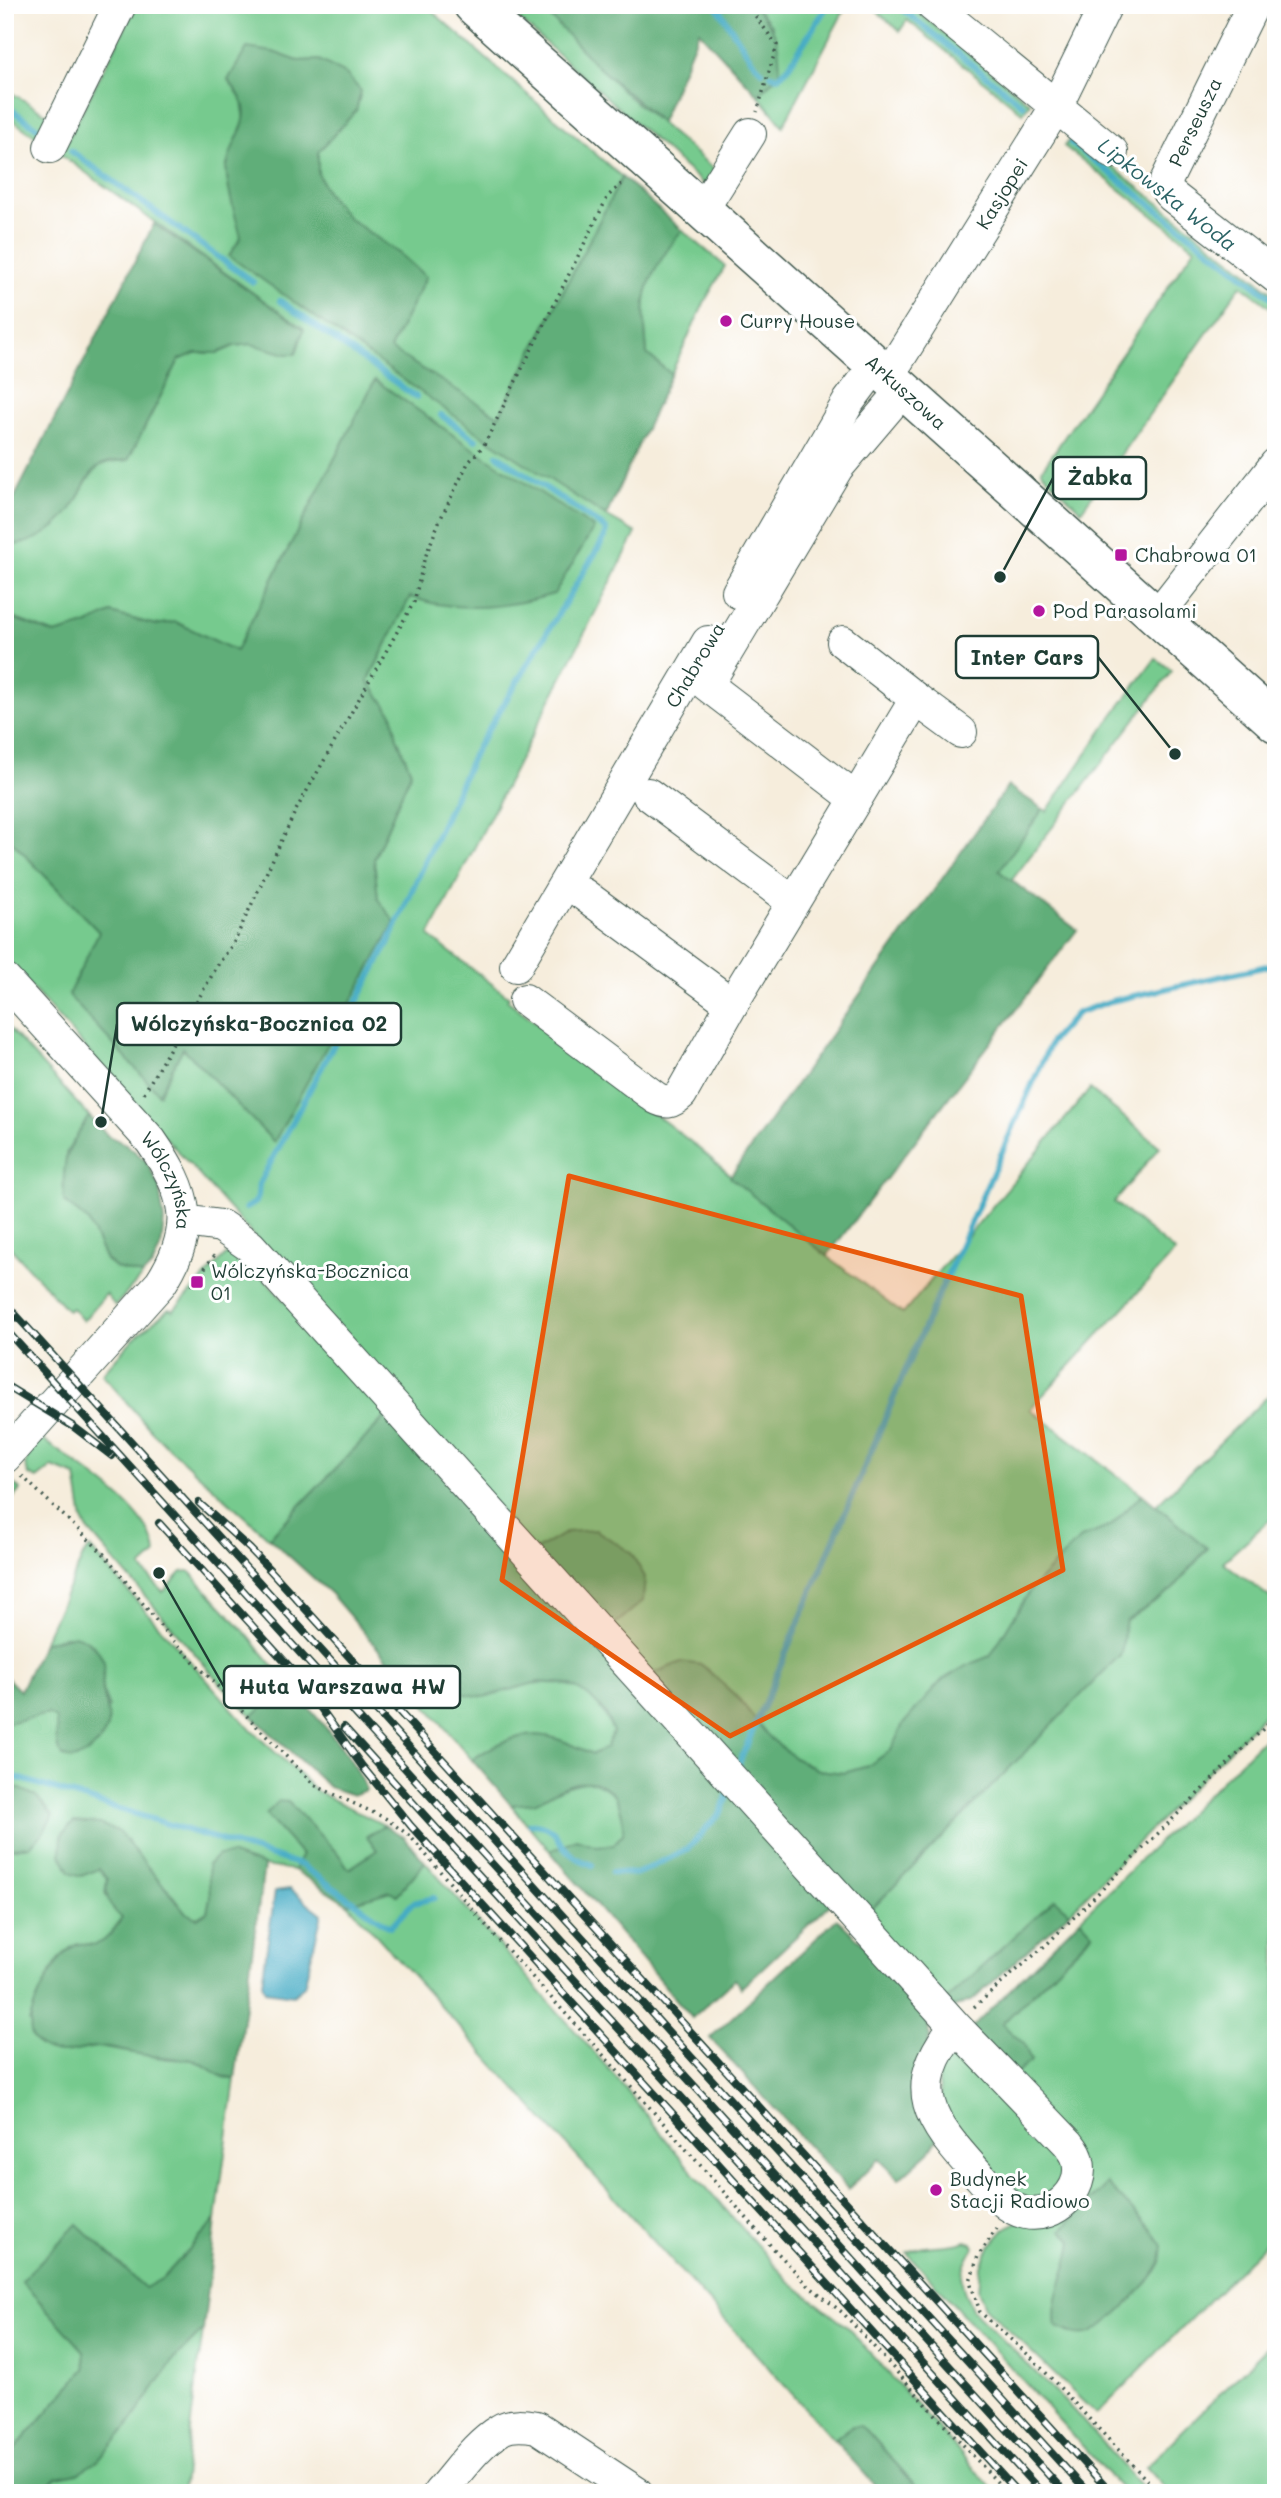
<svg xmlns="http://www.w3.org/2000/svg" width="1281" height="2498" viewBox="0 0 1281 2498" font-family="Mali,sans-serif">
<style>
.green{fill:#76ca8e;stroke:#4a8461;stroke-width:2;fill-rule:evenodd}
.forest{fill:#60ae79;stroke:#407656;stroke-width:2}
.water{fill:#44abc4;stroke:#32747c;stroke-width:2}
.lines{fill:none;stroke-linecap:round;stroke-linejoin:round}
.stream{stroke:#44abc4;stroke-width:6}
.minor-casing{stroke:#3f574d;stroke-width:34}
.major-casing{stroke:#3f574d;stroke-width:41}
.path{stroke:#3f574d;stroke-width:3.5;stroke-dasharray:2 5;stroke-linecap:butt}
.minor{stroke:#fff;stroke-width:32}
.major{stroke:#fff;stroke-width:38}
.rail-casing{stroke:#1f3d34;stroke-width:8}
.rail{stroke:#fff;stroke-width:5;stroke-dasharray:16;stroke-linecap:butt}
.marked{fill:#e8590c;fill-opacity:0.2;stroke:#e8590c;stroke-width:5;stroke-linejoin:round}
.poi-dot{fill:#b5179e;stroke:#fff;stroke-width:2.5}
.labels{text-anchor:middle;stroke-width:6;stroke-linejoin:round;paint-order:stroke}
.street-label{font-size:19px;fill:#1f3d34;stroke:#fff}
.poi-label{font-size:19px;fill:#1f3d34;stroke:#fff;text-anchor:start}
.water-label{font-size:21px;font-style:italic;fill:#2c6466;stroke:#fff}
.leader{fill:none;stroke:#1f3d34;stroke-width:2.5}
.callout-dot{fill:#1f3d34;stroke:#fff;stroke-width:2.5}
.callout{fill:#fff;stroke:#1f3d34;stroke-width:2.5}
.callout-label{font-size:21px;text-anchor:middle;font-weight:bold;fill:#1f3d34}
</style>
<rect width="100%" height="100%" fill="#fff"/>
<filter id="ink" filterUnits="userSpaceOnUse"><feTurbulence type="fractalNoise" baseFrequency=".0143" numOctaves="2"/><feDisplacementMap in="SourceGraphic" scale="14" xChannelSelector="R" yChannelSelector="G"/><feConvolveMatrix kernelMatrix="1 2 1 2 8 2 1 2 1" color-interpolation-filters="sRGB"/></filter>
<filter id="wash" filterUnits="userSpaceOnUse"><feTurbulence type="fractalNoise" baseFrequency=".00686" numOctaves="4" result="noise"/><feDisplacementMap in="SourceGraphic" scale="28" xChannelSelector="R" yChannelSelector="G"/><feGaussianBlur stdDeviation="1.57" result="paint"/><feColorMatrix in="noise" values="0 0 0 0 0 0 0 0 0 0 0 0 0 0 0 0 0 1.4 0 .05"/><feComposite in="paint" operator="in"/></filter>
<g filter="url(#wash)">
<rect width="100%" height="100%" fill="#f6eddc"/>
<path class="green" d="M 137,5 L 425,5 L 622,177 L 499,416 L 390,349 L 426,277 L 400,254 L 347,217 L 327,193 L 317,172 L 318,152 L 356,110 L 361,91 L 319,60 L 298,61 L 273,52 L 241,96 L 245,121 L 226,168 L 241,237 L 483,436 L 606,516 L 636,533 L 429,936 L 509,997 L 507,1000 L 691,1142 L 827,1256 L 903,1314 L 1090,1089 L 1160,1147 L 1114,1202 L 1175,1252 L 1030,1409 L 1142,1494 L 1111,1526 L 1081,1538 L 1056,1563 L 1031,1589 L 990,1656 L 966,1666 L 903,1724 L 892,1750 L 868,1766 L 844,1773 L 818,1770 L 796,1759 L 769,1737 L 738,1698 L 702,1665 L 647,1676 L 607,1631 L 567,1532 L 535,1551 L 5,958 L 5,834 L 99,932 L 158,1094 L 183,1048 L 275,1141 L 378,899 L 374,859 L 411,772 L 397,738 L 392,714 L 368,681 L 410,596 L 437,604 L 463,442 L 375,380 L 236,651 L 176,622 L 155,625 L 111,613 L 86,625 L 55,634 L 5,615 L 5,545 L 17,545 L 75,503 L 86,481 L 99,466 L 108,462 L 128,460 L 179,360 L 195,353 L 218,353 L 234,346 L 251,344 L 303,329 L 60,154 Z
M 503,5 L 539,5 L 627,95 L 720,174 L 709,189 Z
M 753,5 L 847,5 L 783,126 L 758,95 L 780,73 L 772,26 Z
M 869,5 L 909,5 L 1030,103 L 1023,113 L 907,20 L 900,31 Z
M 5,89 L 50,116 L 39,139 L 5,115 Z
M 1073,136 L 1276,295 L 1276,312 L 1241,285 L 1081,511 L 1041,471 L 1195,248 L 1064,146 Z
M 682,230 L 725,266 L 705,301 L 671,374 L 647,354 C 646,333 641,307 648,287 C 655,266 669,247 682,230 Z
M 1156,658 L 1172,671 L 1011,881 L 998,871 L 1043,809 L 1047,811 L 1113,715 Z
M 5,1024 L 89,1116 L 66,1153 L 64,1201 L 88,1221 L 106,1260 L 116,1268 L 143,1275 L 115,1306 L 106,1294 L 83,1321 L 72,1308 L 68,1311 L 5,1242 Z
M 234,1246 L 388,1414 L 269,1538 L 156,1436 L 102,1374 L 133,1339 L 169,1309 L 173,1311 Z
M 1276,1388 L 1276,1514 L 1223,1562 L 1276,1602 L 1276,1702 L 1070,1912 L 1055,1900 L 944,2002 L 863,1918 L 1120,1655 C 1125,1643 1122,1633 1125,1621 L 1173,1589 L 1207,1549 L 1156,1505 Z
M 39,1437 C 74,1463 153,1509 156,1554 L 141,1568 L 163,1592 L 182,1572 L 189,1571 L 245,1632 L 291,1687 L 272,1699 L 252,1716 L 221,1684 L 88,1530 L 83,1521 L 76,1476 L 52,1467 L 37,1479 L 29,1475 L 25,1466 L 29,1452 Z
M 10,1480 L 20,1490 L 5,1507 L 5,1486 Z
M 90,1548 L 251,1730 L 318,1792 L 384,1825 L 367,1836 L 377,1850 L 349,1869 L 339,1855 L 288,1802 L 266,1815 L 302,1855 L 294,1870 L 264,1866 L 232,1855 L 210,1898 L 207,1912 L 197,1918 L 186,1913 L 170,1892 L 134,1852 L 127,1839 L 81,1876 L 99,1869 L 107,1879 L 105,1893 L 122,1918 C 115,1927 106,1943 95,1945 C 89,1945 83,1943 78,1944 C 56,1951 35,2002 29,2022 L 63,2053 L 97,2047 L 168,2059 L 195,2060 L 226,2079 L 235,2079 L 216,2220 L 163,2278 L 144,2289 L 77,2225 L 22,2280 L 84,2351 L 85,2369 L 5,2460 L 5,1849 L 30,1846 L 10,1784 L 5,1782 L 5,1723 L 49,1714 L 56,1719 L 109,1707 L 102,1690 L 104,1662 L 64,1636 L 43,1643 L 85,1552 Z
M 428,1678 C 435,1682 443,1688 452,1691 C 459,1694 471,1691 479,1690 C 534,1685 588,1664 613,1732 L 606,1748 L 593,1754 C 578,1748 561,1738 545,1736 C 518,1732 493,1745 472,1760 L 404,1679 Z
M 1276,1727 L 1276,2233 L 1096,2414 L 985,2307 L 978,2290 L 980,2268 L 989,2247 L 1007,2227 L 1079,2191 L 1013,2076 L 1024,2044 L 1001,2024 L 1093,1934 L 1080,1919 ZM 1107,2185 L 1153,2231 L 1070,2333 L 1056,2326 C 1051,2296 1070,2270 1072,2240 L 1062,2230 Z
M 588,1781 C 616,1786 624,1808 623,1834 L 613,1845 L 597,1846 L 576,1839 L 550,1851 L 511,1805 L 535,1802 L 564,1787 Z
M 425,1862 L 615,2076 L 689,2168 L 789,2281 L 847,2327 L 996,2493 L 922,2493 L 869,2433 L 852,2426 L 834,2440 L 348,1904 L 390,1891 L 397,1895 Z
M 955,2045 L 1061,2152 L 1065,2180 L 1048,2202 L 1016,2199 L 947,2128 L 936,2069 Z
M 966,2241 L 972,2243 L 974,2247 C 958,2276 958,2279 972,2309 L 1073,2410 L 1147,2493 L 1125,2493 L 907,2253 C 925,2242 947,2249 966,2241 Z
M 203,2330 L 182,2493 L 36,2493 L 57,2477 L 77,2473 L 125,2430 L 175,2358 Z
M 1276,2338 L 1276,2493 L 1170,2493 L 1146,2467 Z"/>
<path class="forest" d="M 539,5 L 753,5 C 777,31 779,37 780,73 L 758,95 L 699,31 L 661,122 L 598,67 Z
M 247,48 L 273,52 L 298,61 L 319,60 L 346,74 L 361,91 L 356,111 L 318,152 L 318,173 L 327,193 L 347,217 L 400,254 L 426,277 L 390,349 L 499,416 L 622,177 L 682,230 C 669,247 655,266 648,287 C 641,307 646,333 647,354 L 671,374 L 606,516 L 483,436 L 229,256 L 241,237 C 237,221 224,180 227,166 C 235,127 262,119 228,80 Z
M 154,224 L 304,329 L 296,354 L 286,354 L 251,344 L 234,346 L 218,353 L 195,353 L 179,360 L 128,460 C 119,461 109,461 101,465 C 88,473 83,489 76,501 C 62,526 35,546 5,545 L 5,516 Z
M 375,380 L 463,442 L 594,528 L 554,594 C 517,605 476,611 437,604 C 428,603 419,599 410,597 L 368,681 L 392,714 L 397,738 L 411,772 L 374,859 L 378,899 L 395,922 L 274,1142 L 183,1048 L 159,1094 L 68,995 L 99,932 L 5,834 L 5,615 L 55,634 L 86,625 L 111,613 L 155,625 L 176,622 L 236,651 Z
M 1008,786 L 1043,809 L 999,871 L 1077,930 L 827,1256 L 730,1177 Z
M 89,1116 L 108,1136 L 126,1144 L 146,1161 L 159,1186 L 164,1221 L 161,1247 L 152,1266 L 143,1275 L 116,1268 L 106,1260 L 88,1221 L 64,1201 C 62,1157 66,1152 89,1116 Z
M 388,1414 L 832,1903 L 741,1988 L 735,1979 L 692,2018 L 550,1851 L 576,1839 L 597,1846 L 613,1845 L 623,1834 C 625,1794 602,1770 562,1788 C 552,1792 543,1800 533,1803 C 526,1804 518,1804 511,1805 L 472,1760 C 493,1745 519,1732 545,1736 C 561,1738 578,1748 593,1754 L 606,1748 L 613,1732 L 606,1713 L 589,1696 L 569,1684 L 538,1682 L 484,1697 L 453,1692 L 428,1678 L 404,1679 L 331,1594 L 269,1538 Z
M 1142,1494 L 1207,1548 L 1173,1589 L 1126,1621 C 1122,1633 1125,1643 1120,1655 L 863,1918 L 647,1676 L 681,1662 L 702,1665 L 738,1698 L 769,1737 L 796,1759 L 818,1770 L 844,1773 L 868,1766 L 891,1750 L 903,1724 L 942,1680 L 966,1666 L 990,1656 L 1031,1589 L 1056,1563 L 1081,1538 L 1111,1526 Z
M 596,1530 L 631,1553 L 645,1577 L 643,1601 L 607,1631 L 535,1551 L 567,1532 Z
M 74,1635 C 86,1638 101,1649 104,1663 C 106,1671 101,1681 102,1690 C 105,1704 111,1713 107,1727 C 104,1743 72,1773 59,1751 C 55,1743 57,1728 56,1719 L 49,1714 L 5,1723 L 5,1676 L 20,1691 L 43,1643 Z
M 291,1687 C 316,1718 352,1752 366,1790 L 353,1795 L 329,1787 L 252,1716 L 272,1699 Z
M 5,1782 L 36,1796 L 53,1815 L 43,1833 L 30,1846 L 5,1849 Z
M 278,1801 L 288,1802 L 339,1855 L 349,1869 L 377,1850 L 367,1836 L 384,1825 L 404,1837 L 425,1862 L 397,1895 L 390,1891 L 348,1904 L 294,1870 L 302,1855 L 266,1815 Z
M 74,1822 L 100,1824 L 118,1831 L 186,1913 L 197,1918 L 207,1912 L 210,1898 L 208,1865 L 218,1855 L 232,1855 L 264,1866 L 235,2079 C 216,2079 206,2061 187,2059 C 171,2058 155,2057 139,2054 C 126,2052 110,2047 97,2047 C 85,2047 73,2054 60,2053 C 6,2047 39,1991 56,1965 C 61,1957 70,1946 80,1944 C 85,1943 91,1946 96,1944 C 107,1942 116,1927 122,1918 C 108,1906 105,1897 107,1879 L 99,1869 L 81,1876 L 70,1872 L 61,1854 L 62,1834 Z
M 1055,1899 L 1070,1912 L 973,2000 L 950,2009 L 944,2002 Z
M 837,1919 L 916,1995 L 927,2019 L 930,2037 L 913,2096 L 938,2138 L 929,2152 L 899,2179 L 879,2159 L 848,2189 L 710,2038 Z
M 1080,1919 L 1093,1933 L 1002,2024 L 1024,2044 L 1031,2061 L 1013,2076 L 971,2029 Z
M 1107,2184 L 1153,2231 L 1163,2246 C 1162,2251 1162,2258 1161,2262 C 1153,2280 1105,2330 1087,2334 C 1075,2336 1066,2331 1056,2326 C 1051,2296 1070,2270 1072,2240 L 1062,2230 Z
M 216,2220 L 203,2330 L 175,2358 L 125,2430 L 98,2461 L 77,2473 L 57,2477 L 36,2493 L 5,2493 L 5,2460 L 85,2369 L 84,2351 L 21,2281 L 77,2224 L 145,2288 L 163,2278 Z
M 853,2426 L 860,2426 L 869,2433 L 922,2493 L 882,2493 L 834,2440 Z"/>
<path class="water" d="M 290,1889 L 322,1914 L 304,1986 L 293,1995 L 265,1991 L 262,1983 L 275,1891 Z"/>
<g class="lines">
<path class="stream" d="M 716,5 L 751,59 L 762,71
M 897,5 L 1023,105
M 771,75 L 778,77 L 787,69 L 828,5
M 5,105 L 40,130
M 1071,143 L 1276,301
M 71,151 L 253,282
M 280,301 L 416,397
M 441,415 L 476,440
M 246,1208 C 261,1199 257,1200 259,1184 L 389,942 L 474,753 L 605,537 L 606,529 L 497,455
M 737,1768 L 914,1350 L 1051,1042 L 1077,1013 L 1111,1001 L 1276,964
M 5,1774 L 301,1865 L 390,1927 L 413,1903 L 434,1898
M 530,1824 C 559,1824 553,1839 571,1854 C 576,1859 586,1862 592,1865
M 612,1872 L 636,1874 L 688,1849 L 721,1812 L 729,1791"/>
</g>
</g>
<g filter="url(#ink)">
<g class="lines">
<g class="minor-casing">
<g id="minor">
<path d="M 932,5 L 1112,152"/>
<path d="M 1253,5 L 1166,181 L 1168,192 L 1172,196 L 1276,277"/>
<path d="M 50,147 L 120,5"/>
<path d="M 702,210 L 750,134"/>
<path id="s1" d="M 888,376 L 1056,107 L 1106,5"/>
<path d="M 738,592 L 849,401 L 876,365"/>
<path d="M 1157,616 L 1276,464"/>
<path d="M 843,642 L 916,699 L 856,799 L 707,685 L 837,468 L 904,389"/>
<path d="M 916,699 L 961,732"/>
<path d="M 648,794 L 793,902"/>
<path d="M 583,894 L 732,1004"/>
<path d="M 516,966 L 708,642"/>
<path id="s2" d="M 5,980 L 151,1141 C 187,1193 197,1227 161,1283 L 5,1457"/>
<path d="M 525,1000 L 656,1098 C 667,1104 672,1102 681,1094 L 732,1004 L 856,799"/>
<path d="M 184,1221 L 221,1226 L 250,1246 L 955,2026 L 1068,2143 C 1072,2148 1077,2154 1078,2161 C 1085,2190 1054,2219 1026,2213 C 1006,2209 990,2188 977,2173 C 929,2120 905,2089 955,2026"/>
<path d="M 439,2493 C 458,2472 476,2444 500,2430 C 511,2423 525,2425 537,2427 L 637,2493"/>
</g>
</g>
<g class="major-casing">
<g id="major">
<path id="s3" d="M 473,5 L 1276,723"/>
</g>
</g>
<path class="path" d="M 747,5 L 777,45 L 757,112
M 144,1093 L 219,963 L 233,944 L 296,810 L 414,602 L 424,560 L 439,522 L 468,463 L 484,445 L 608,196 L 625,181
M 192,1285 L 217,1252
M 22,1476 L 106,1556 L 165,1632 L 314,1785 L 385,1818 L 410,1836 L 496,1937 L 615,2068 L 772,2247 L 809,2286 L 843,2313 L 1007,2493
M 974,2007 L 1047,1944 L 1276,1716
M 997,2228 L 978,2256 L 970,2281 L 980,2312 L 1033,2359 L 1159,2493"/>
<use href="#minor" class="minor"/>
<use href="#major" class="major"/>
<g class="rail-casing">
<path id="rail" d="M 5,1303 L 1088,2493
M 5,1329 L 1065,2493
M 5,1385 L 74,1427 L 112,1456
M 199,1503 L 250,1549 L 271,1571 L 1111,2493
M 159,1523 L 297,1675 L 362,1766 L 411,1826 L 1018,2493
M 344,1727 L 1042,2493"/>
</g>
<use href="#rail" class="rail"/>
</g>
</g>
<path class="marked" d="M 569,1176 L 1021,1296 L 1063,1570 L 730,1736 L 502,1580 Z"/>
<g class="poi-dot">
<circle cx="726" cy="321" r="7"/>
<rect x="1114" y="548" width="14" height="14" rx="3.5"/>
<circle cx="1039" cy="611" r="7"/>
<rect x="190" y="1275" width="14" height="14" rx="3.5"/>
<circle cx="936" cy="2190" r="7"/>
</g>
<g class="labels">
<g class="street-label">
<text transform="translate(1195 122) rotate(-64)" y="7">Perseusza</text>
<text dy="7" stroke="none"><textPath href="#s1" startOffset="215">Kasjopei</textPath></text>
<text dy="7" stroke="none"><textPath href="#s3" startOffset="581">Arkuszowa</textPath></text>
<text transform="translate(695 665) rotate(-59)" y="7">Chabrowa</text>
<text dy="7" stroke="none"><textPath href="#s2" startOffset="261">Wólczyńska</textPath></text>
</g>
<g class="poi-label">
<text x="740" y="328">Curry House</text>
<text x="1135" y="562">Chabrowa 01</text>
<text x="1053" y="618">Pod Parasolami</text>
<text x="211" y="1278">Wólczyńska-Bocznica<tspan x="211" dy="22">01</tspan></text>
<text x="950" y="2186">Budynek<tspan x="950" dy="22">Stacji Radiowo</tspan></text>
</g>
<g class="water-label">
<text transform="translate(1167 195) rotate(38)" y="7">Lipkowska Woda</text>
</g>
</g>
<path class="leader" d="M1000 577L1053 478M1175 754L1098 657M101 1122L117 1024M159 1573L224 1687"/>
<g class="callout-dot">
<circle cx="1000" cy="577" r="7"/>
<circle cx="1175" cy="754" r="7"/>
<circle cx="101" cy="1122" r="7"/>
<circle cx="159" cy="1573" r="7"/>
</g>
<g class="callout">
<rect x="1053" y="457" width="93" height="42" rx="7"/>
<rect x="956" y="636" width="142" height="42" rx="7"/>
<rect x="117" y="1003" width="284" height="42" rx="7"/>
<rect x="224" y="1666" width="236" height="42" rx="7"/>
</g>
<g class="callout-label">
<text x="1100" y="485">Żabka</text>
<text x="1027" y="665">Inter Cars</text>
<text x="259" y="1031">Wólczyńska-Bocznica 02</text>
<text x="342" y="1694">Huta Warszawa HW</text>
</g>
<rect width="1281" height="2498" fill="none" stroke="#fff" stroke-width="28"/>
</svg>
